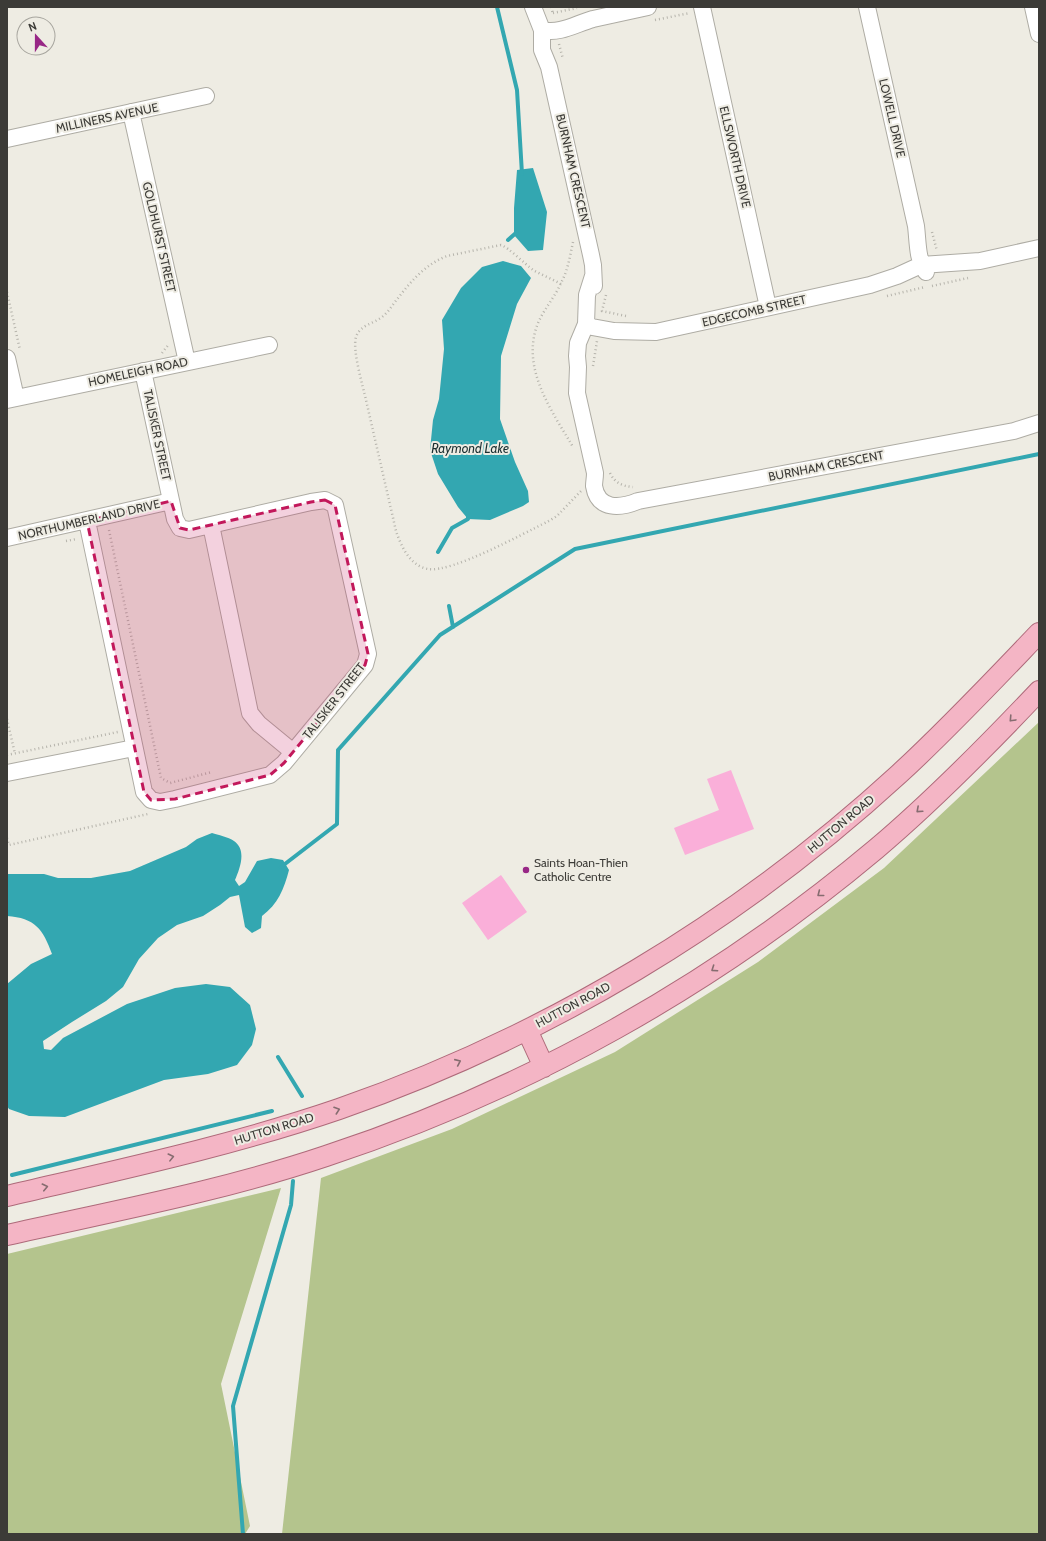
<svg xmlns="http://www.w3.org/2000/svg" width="1046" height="1541" viewBox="0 0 1046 1541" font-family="Cabin,sans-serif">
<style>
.green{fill:#b4c48d}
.water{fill:#33a7b1}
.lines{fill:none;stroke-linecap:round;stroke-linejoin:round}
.stream{stroke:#33a7b1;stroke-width:4}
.building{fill:#faafd9}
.minor-casing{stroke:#aeaca4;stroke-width:18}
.major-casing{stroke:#ae6a7a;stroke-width:22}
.path{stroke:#b6b4ac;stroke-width:2.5;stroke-dasharray:1 3;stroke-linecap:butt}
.minor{stroke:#fff;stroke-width:16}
.major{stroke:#f4b5c5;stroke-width:20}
.oneway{stroke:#866c70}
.marked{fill:#c2185b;fill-opacity:0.2;stroke:#c2185b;stroke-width:3;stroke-dasharray:8 5;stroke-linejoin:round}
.poi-dot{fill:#982786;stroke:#eeece3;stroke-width:1.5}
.labels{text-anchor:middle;stroke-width:4;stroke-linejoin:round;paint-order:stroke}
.street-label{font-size:12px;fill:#3c3b37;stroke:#eeece3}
.poi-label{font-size:12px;fill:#3c3b37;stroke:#eeece3;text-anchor:start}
.water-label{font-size:13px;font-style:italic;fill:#1a2e30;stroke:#eeece3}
</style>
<rect width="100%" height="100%" fill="#eeece3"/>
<path class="green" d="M 1039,722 L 1039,1534 L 282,1534 L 321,1178 L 452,1129 L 615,1052 L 758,962 L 884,868 Z
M 281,1188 L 221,1384 L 250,1526 L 245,1534 L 7,1534 L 7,1254 Z"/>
<path class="water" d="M 533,168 L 547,212 L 543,250 L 528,251 L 514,235 L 514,208 L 517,170 Z
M 503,261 L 521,266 L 531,278 L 517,304 L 501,356 L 500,419 L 515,462 L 528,491 L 529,502 L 523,506 L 490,520 L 468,519 L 458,507 L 438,474 L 430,450 L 433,420 L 439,399 L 444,349 L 442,320 L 461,288 L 482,267 Z
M 212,833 C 218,835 228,837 234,841 C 247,850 240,868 235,880 L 239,886 L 245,882 L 257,861 L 271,858 L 283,860 L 289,870 C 284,889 278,904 262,916 L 261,928 L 252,933 L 245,927 L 239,895 L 230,897 L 220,905 L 203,916 L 177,925 L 158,938 L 139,959 L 123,987 L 106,1001 L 72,1022 L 43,1041 L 44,1049 L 51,1050 L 63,1038 L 127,1004 L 175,988 L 206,984 L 230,987 L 250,1005 L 256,1029 L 252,1045 L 237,1065 L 208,1074 L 164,1080 L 65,1117 L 29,1116 L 9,1109 L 7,1106 L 7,984 L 31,964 L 52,954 C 43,929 35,918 7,916 L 7,874 L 44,874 L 58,878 L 91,878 L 130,871 L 186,847 L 197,839 Z"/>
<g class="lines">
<path class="stream" d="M 497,7 L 517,90 L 522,174
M 508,240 L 517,232
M 438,552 L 452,528 L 468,519 L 468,516
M 449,606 L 453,627
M 281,867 L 337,824 L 338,750 L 440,635 L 575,549 L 1039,454
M 278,1057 L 302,1096
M 12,1175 L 272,1111
M 243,1534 L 233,1406 L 291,1205 L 293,1181"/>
</g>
<path class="building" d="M 731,770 L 754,829 L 685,855 L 674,828 L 719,810 L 707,779 Z
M 501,875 L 527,912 L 488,940 L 462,903 Z"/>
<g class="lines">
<g class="minor-casing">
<path id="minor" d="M 533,7 L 542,30 L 542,50 L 549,67 L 591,255 L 593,265 L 594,286
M 702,7 L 768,307
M 867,7 L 916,226 C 918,242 917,260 926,272
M 1033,7 L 1039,34
M 542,30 C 561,34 575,24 593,19 C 611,15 629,11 648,7
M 131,112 L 187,362
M 7,139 L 206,96
M 593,276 L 587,295 L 586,324 L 578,343 L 577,356 L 578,367 L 577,393 L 595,473 C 595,478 594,482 594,486 C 598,511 621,508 638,501 L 1014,431 L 1039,423
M 586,324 L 592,327 L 614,331 L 656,332 L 870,285 L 897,276 L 921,265 L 980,261 L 1039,248
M 7,358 L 16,398
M 7,400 L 269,345
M 87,521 L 144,792 L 151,800 L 160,802 L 175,799 L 270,775 L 284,763 L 365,665 L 368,654 L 335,505 L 325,500 L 311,502 L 189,530 L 180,528 L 175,519 L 143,371
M 211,525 L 250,713 L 259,724 L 293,752
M 7,538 L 171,501
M 7,773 L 134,748"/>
</g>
<g class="major-casing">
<path id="major" d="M 527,1030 L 544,1067
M 7,1196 C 118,1170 231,1146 339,1109 C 546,1037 738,922 899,774 C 948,729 993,681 1039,633
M 7,1235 C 114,1211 222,1191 326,1156 C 527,1090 714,985 876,849 C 934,800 987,746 1039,691"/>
</g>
<path class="path" d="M 551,7 L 553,14
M 553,13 L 577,8
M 655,20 L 690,13
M 559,44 L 563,59
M 932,232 L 937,251
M 573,242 C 570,256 568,270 561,283 C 555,297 544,309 538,323 C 520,368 552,411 573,447
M 561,284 C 552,279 542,275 533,270 C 525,264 508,247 501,245 L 447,256 C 423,265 407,286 392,306 C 389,310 386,314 382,317 C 373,324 360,325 356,337 C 352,350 363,386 366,400 C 376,444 386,487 396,531 C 401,546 410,566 428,569 C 452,573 522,534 547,522 L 557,516 L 581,491
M 932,286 L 968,278
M 7,292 L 20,350
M 606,295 L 602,311 L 626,316
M 887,296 L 925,287
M 162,353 L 169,344
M 593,366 L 597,341
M 610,473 C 615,483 622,486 633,487
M 109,530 L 161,778 L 170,783 L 212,772
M 66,541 L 77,539
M 7,719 L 15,754
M 7,755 L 118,732
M 7,838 L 9,845 L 148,814"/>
<use href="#minor" class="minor"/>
<use href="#major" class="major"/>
</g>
<defs><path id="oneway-chevron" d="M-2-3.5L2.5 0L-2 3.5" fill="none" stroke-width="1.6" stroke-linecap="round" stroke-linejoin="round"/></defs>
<g class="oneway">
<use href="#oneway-chevron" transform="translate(1012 719) rotate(133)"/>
<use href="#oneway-chevron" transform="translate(919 810) rotate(138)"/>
<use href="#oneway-chevron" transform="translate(820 894) rotate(142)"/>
<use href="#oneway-chevron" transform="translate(714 969) rotate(146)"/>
<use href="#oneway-chevron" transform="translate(458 1062) rotate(-24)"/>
<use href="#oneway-chevron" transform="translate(337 1110) rotate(-19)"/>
<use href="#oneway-chevron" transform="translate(171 1157) rotate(-14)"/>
<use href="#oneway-chevron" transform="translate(45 1187) rotate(-13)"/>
</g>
<path class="marked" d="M 325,500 L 335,505 L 368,654 L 365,665 L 284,763 L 270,775 L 175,799 L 151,800 L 144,792 L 87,521 L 171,501 L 180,528 L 189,530 L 311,502 Z"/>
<circle class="poi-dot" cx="526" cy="870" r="4"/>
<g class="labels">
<g class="street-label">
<text transform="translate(107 118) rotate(-12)" y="4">MILLINERS AVENUE</text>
<text transform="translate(892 118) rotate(77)" y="4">LOWELL DRIVE</text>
<text transform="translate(735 157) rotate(77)" y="4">ELLSWORTH DRIVE</text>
<text transform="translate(573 171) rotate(77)" y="4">BURNHAM CRESCENT</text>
<text transform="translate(159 237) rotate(77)" y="4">GOLDHURST STREET</text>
<text transform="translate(754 311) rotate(-13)" y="4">EDGECOMB STREET</text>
<text transform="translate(138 372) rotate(-12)" y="4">HOMELEIGH ROAD</text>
<text transform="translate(157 435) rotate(78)" y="4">TALISKER STREET</text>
<text transform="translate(826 466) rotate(-11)" y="4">BURNHAM CRESCENT</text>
<text transform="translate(89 520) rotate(-13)" y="4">NORTHUMBERLAND DRIVE</text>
<text transform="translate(334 701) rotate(-52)" y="4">TALISKER STREET</text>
<text transform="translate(841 824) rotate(-40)" y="4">HUTTON ROAD</text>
<text transform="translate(573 1005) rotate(-28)" y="4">HUTTON ROAD</text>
<text transform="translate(274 1129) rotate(-17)" y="4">HUTTON ROAD</text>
</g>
<g class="poi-label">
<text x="534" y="867">Saints Hoan-Thien<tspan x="534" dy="14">Catholic Centre</tspan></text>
</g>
<g class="water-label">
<text x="470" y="453">Raymond Lake</text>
</g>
</g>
<rect width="1046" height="1541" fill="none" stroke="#3c3b37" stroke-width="16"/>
<g transform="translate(36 36) rotate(339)"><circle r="19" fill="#eeece3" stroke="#a7a59e"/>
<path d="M0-3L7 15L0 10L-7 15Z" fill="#982786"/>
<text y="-6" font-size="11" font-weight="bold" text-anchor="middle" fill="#3c3b37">N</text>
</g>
</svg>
